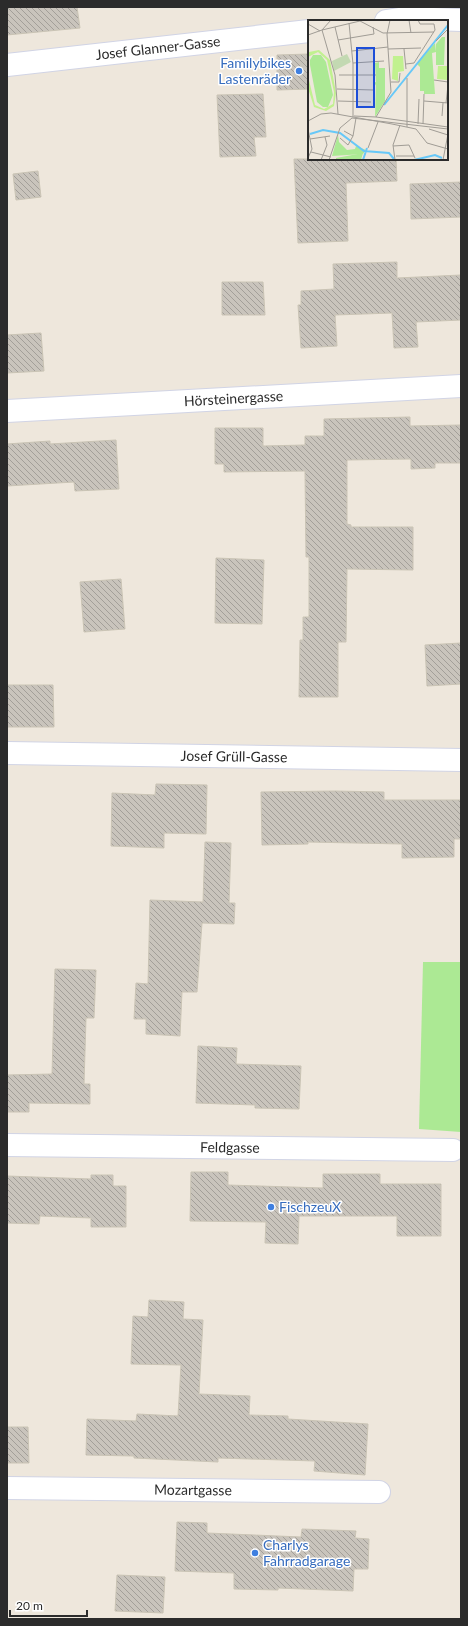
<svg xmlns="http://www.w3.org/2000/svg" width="468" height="1626" viewBox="0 0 468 1626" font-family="Lato,sans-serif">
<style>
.grass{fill:#ace994}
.building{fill:url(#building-back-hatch);stroke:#cac4b5}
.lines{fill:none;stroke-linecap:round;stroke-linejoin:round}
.minor-casing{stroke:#d1d4e5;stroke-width:24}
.minor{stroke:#fff;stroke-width:22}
.shop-dot{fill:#3f7fe0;stroke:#fff;stroke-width:1.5}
.labels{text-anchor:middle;stroke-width:3;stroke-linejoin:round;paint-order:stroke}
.street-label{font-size:14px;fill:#2b2b2b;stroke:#fff}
.shop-label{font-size:14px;fill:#366cbe;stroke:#fff;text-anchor:start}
.inset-river{fill:none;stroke:#67c8f8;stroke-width:2}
.inset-road{fill:none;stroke:#a09c95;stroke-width:1}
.view{fill:#1d4ed8;fill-opacity:0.15;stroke:#1d4ed8;stroke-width:2}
.inset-edge{fill:none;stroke:#2b2b2b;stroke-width:2}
</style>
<defs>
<pattern id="building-back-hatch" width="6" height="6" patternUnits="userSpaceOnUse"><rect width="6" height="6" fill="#c9c4bc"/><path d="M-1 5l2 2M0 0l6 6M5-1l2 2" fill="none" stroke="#a39f99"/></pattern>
</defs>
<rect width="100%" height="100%" fill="#eee7dc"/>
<path class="grass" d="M 423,962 L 461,962 L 461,1132 L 419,1129 Z"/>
<path class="building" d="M 7,7 L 77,7 L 80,28 L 7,35 Z
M 309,54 L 309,89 L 277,90 L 277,55 Z
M 263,94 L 266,137 L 254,137 L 256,156 L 220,157 L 217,95 Z
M 294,159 L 396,159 L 397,181 L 346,183 L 348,241 L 298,243 Z
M 38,171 L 41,197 L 16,200 L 13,174 Z
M 461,182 L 461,217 L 411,219 L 410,184 Z
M 397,262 L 397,278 L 461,275 L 461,320 L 416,322 L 418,347 L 394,348 L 392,313 L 335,315 L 337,346 L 301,348 L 298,305 L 301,305 L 301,291 L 334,289 L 333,264 Z
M 222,282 L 263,282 L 265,315 L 222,315 Z
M 41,333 L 44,371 L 7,373 L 7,335 Z
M 410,417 L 410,426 L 461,425 L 461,463 L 435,463 L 435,468 L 411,469 L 411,459 L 347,460 L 347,524 L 351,525 L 351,527 L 413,527 L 413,570 L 347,569 L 346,642 L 338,642 L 338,697 L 299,697 L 300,640 L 303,640 L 303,617 L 309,617 L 309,557 L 306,557 L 305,471 L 224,472 L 224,464 L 215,464 L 215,428 L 263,428 L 263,446 L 305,445 L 305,436 L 324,436 L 324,419 Z
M 116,440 L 119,489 L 75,491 L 74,482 L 7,486 L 7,444 L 50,441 L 50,444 Z
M 216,558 L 264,560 L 262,624 L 215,623 Z
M 121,579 L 125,629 L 84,632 L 80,582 Z
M 461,643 L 461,684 L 427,686 L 425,645 Z
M 7,685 L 53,685 L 54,727 L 7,727 Z
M 156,784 L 207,785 L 206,834 L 164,833 L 164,848 L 111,846 L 112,793 L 155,795 Z
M 335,791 L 384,792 L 384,800 L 461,800 L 461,839 L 454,839 L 454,857 L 402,858 L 402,844 L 308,842 L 308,844 L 262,845 L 261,792 Z
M 205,842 L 231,843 L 229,903 L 235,903 L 234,924 L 202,923 L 197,992 L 182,992 L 180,1036 L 146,1034 L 146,1019 L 134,1019 L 136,983 L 148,984 L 150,900 L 203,902 Z
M 55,969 L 96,970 L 94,1018 L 86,1018 L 84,1084 L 90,1084 L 90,1104 L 29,1103 L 29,1112 L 7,1112 L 7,1075 L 52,1074 Z
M 198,1046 L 237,1048 L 236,1064 L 301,1066 L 299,1109 L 255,1108 L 255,1105 L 196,1103 Z
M 191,1172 L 228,1172 L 228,1185 L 323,1188 L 323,1174 L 380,1174 L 380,1184 L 441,1184 L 441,1236 L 397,1236 L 397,1216 L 299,1216 L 298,1244 L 265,1243 L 266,1222 L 190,1221 Z
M 91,1175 L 113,1175 L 113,1186 L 126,1186 L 126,1227 L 91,1227 L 91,1218 L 40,1216 L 39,1224 L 7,1223 L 7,1176 L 91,1179 Z
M 149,1300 L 184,1302 L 183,1319 L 203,1320 L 199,1394 L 250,1396 L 249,1415 L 288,1416 L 288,1419 L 368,1424 L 365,1475 L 314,1471 L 315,1461 L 218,1458 L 218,1462 L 134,1458 L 134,1456 L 86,1455 L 87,1419 L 136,1421 L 137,1414 L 178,1416 L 181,1365 L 131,1364 L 133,1316 L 148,1317 Z
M 7,1427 L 28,1427 L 29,1463 L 7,1463 Z
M 177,1522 L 207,1523 L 207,1533 L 301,1537 L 302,1529 L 356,1531 L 355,1538 L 369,1539 L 368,1569 L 354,1569 L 353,1591 L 278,1588 L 278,1590 L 234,1589 L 234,1573 L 175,1571 Z
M 117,1575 L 165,1577 L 163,1613 L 115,1611 Z"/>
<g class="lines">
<g class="minor-casing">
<g id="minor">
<path d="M 386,21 L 405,18 L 461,20"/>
<path id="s1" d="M 7,65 L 309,31"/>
<path id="s2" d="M 7,411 L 461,386"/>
<path id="s3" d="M 7,753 L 461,760"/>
<path id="s4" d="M 7,1145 L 453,1150"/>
<path id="s5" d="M 7,1488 L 379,1492"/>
</g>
</g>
<use href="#minor" class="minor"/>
</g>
<g class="shop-dot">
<circle cx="299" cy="71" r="4"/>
<circle cx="271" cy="1207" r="4"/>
<circle cx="255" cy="1553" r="4"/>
</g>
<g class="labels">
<g class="street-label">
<text dy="5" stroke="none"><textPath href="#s1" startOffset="152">Josef Glanner-Gasse</textPath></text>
<text dy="5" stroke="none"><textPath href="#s2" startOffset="227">Hörsteinergasse</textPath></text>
<text dy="5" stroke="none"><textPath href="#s3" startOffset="227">Josef Grüll-Gasse</textPath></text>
<text dy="5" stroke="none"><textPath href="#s4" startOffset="223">Feldgasse</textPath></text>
<text dy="5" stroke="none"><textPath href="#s5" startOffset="186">Mozartgasse</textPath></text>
</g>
<g class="shop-label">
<text x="291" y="68" text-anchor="end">Familybikes<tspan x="291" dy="16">Lastenräder</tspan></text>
<text x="279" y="1212">FischzeuX</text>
<text x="263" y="1550">Charlys<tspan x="263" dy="16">Fahrradgarage</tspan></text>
</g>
</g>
<g transform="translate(308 20)">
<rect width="140" height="140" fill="#eee7dc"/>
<path d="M 127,23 L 128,32 L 124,33 L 127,74 L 116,74 L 116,71 L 112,71 L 112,47 L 109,44 ZM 5,35 L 13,35 L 18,42 L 25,75 L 20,87 L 15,87 L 9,82 L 2,45 L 2,40 ZM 71,42 L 71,48 L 77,48 L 77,81 L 67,97 L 68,64 L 65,69 L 65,63 L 68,62 L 67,43 Z" fill="#ace994"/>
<path d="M 30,115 L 31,122 L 39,130 L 47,129 L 48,126 L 58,130 L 55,134 L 24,136 Z" fill="#ace994"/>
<path d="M 39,34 L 43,42 L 26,51 L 24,41 Z" fill="#c3d9b2"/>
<path d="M 134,17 L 137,17 L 136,45 L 128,45 L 128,24 ZM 55,133 L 53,140 L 28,140 L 28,138 Z" fill="#ace994"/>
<path d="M 11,30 L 22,40 L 28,73 L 26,86 L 18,91 L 6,87 L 0,68 L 0,56 L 7,85 L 16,89 L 25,84 L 26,72 L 19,40 L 10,32 L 0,37 L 1,32 ZM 85,36 L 95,36 L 96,51 L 90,52 L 90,61 L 84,59 ZM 130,46 L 139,46 L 139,60 L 129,59 Z" fill="#c1f18f"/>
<path class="inset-river" d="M 76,85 L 140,5M 2,114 L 15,110 L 32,113 L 56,131 L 81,133 L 86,139M 55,140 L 59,128M 106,140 L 127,135 L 134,138"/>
<path class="inset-road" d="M 101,0 L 103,13M 41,3 L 45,44 L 45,97M 0,4 L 12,11M 27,7 L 34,36M 0,15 L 14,10 L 23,0M 30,20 L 66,14 L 65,7M 128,21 L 140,9M 80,29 L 113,28M 96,29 L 98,49M 44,31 L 80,27M 45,43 L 76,41M 98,44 L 106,43 L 127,10 L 126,4 L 112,4 L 110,0M 31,55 L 68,55M 126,60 L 140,62M 83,62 L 91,62 L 92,53M 29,69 L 66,70M 30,81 L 63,82M 116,81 L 140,83M 138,83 L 140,65M 30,94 L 27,55 L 14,10 L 52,1 L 75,13 L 126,12M 46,96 L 68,97 L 140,107M 134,96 L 135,83M 68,97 L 83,72 L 79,14 L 82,0M 0,101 L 13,94 L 23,93 L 84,104 L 108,109 L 119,123 L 140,129M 110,104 L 111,79M 115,104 L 116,74M 99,107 L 99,58M 0,109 L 4,129 L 0,138M 121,109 L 140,115M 36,111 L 45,116 L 48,98M 32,118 L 40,125 L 45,116M 2,119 L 22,116M 85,126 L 101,125 L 107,138M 60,128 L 70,102M 3,132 L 23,137M 88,136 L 106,136M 13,140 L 19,125 L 17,117M 21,140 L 32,108 L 44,98 L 140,109M 87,140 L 85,125 L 92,105M 135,140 L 140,114"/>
<path class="view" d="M 49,28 L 66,28 L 66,87 L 49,87 Z"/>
<rect width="140" height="140" class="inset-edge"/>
</g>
<rect width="468" height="1626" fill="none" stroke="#2b2b2b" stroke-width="16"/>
<path d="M10 1610v6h77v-6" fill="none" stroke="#2b2b2b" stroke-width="2"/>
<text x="16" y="1610" font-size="12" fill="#2b2b2b" stroke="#ffffff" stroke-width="3" paint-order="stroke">20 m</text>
</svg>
